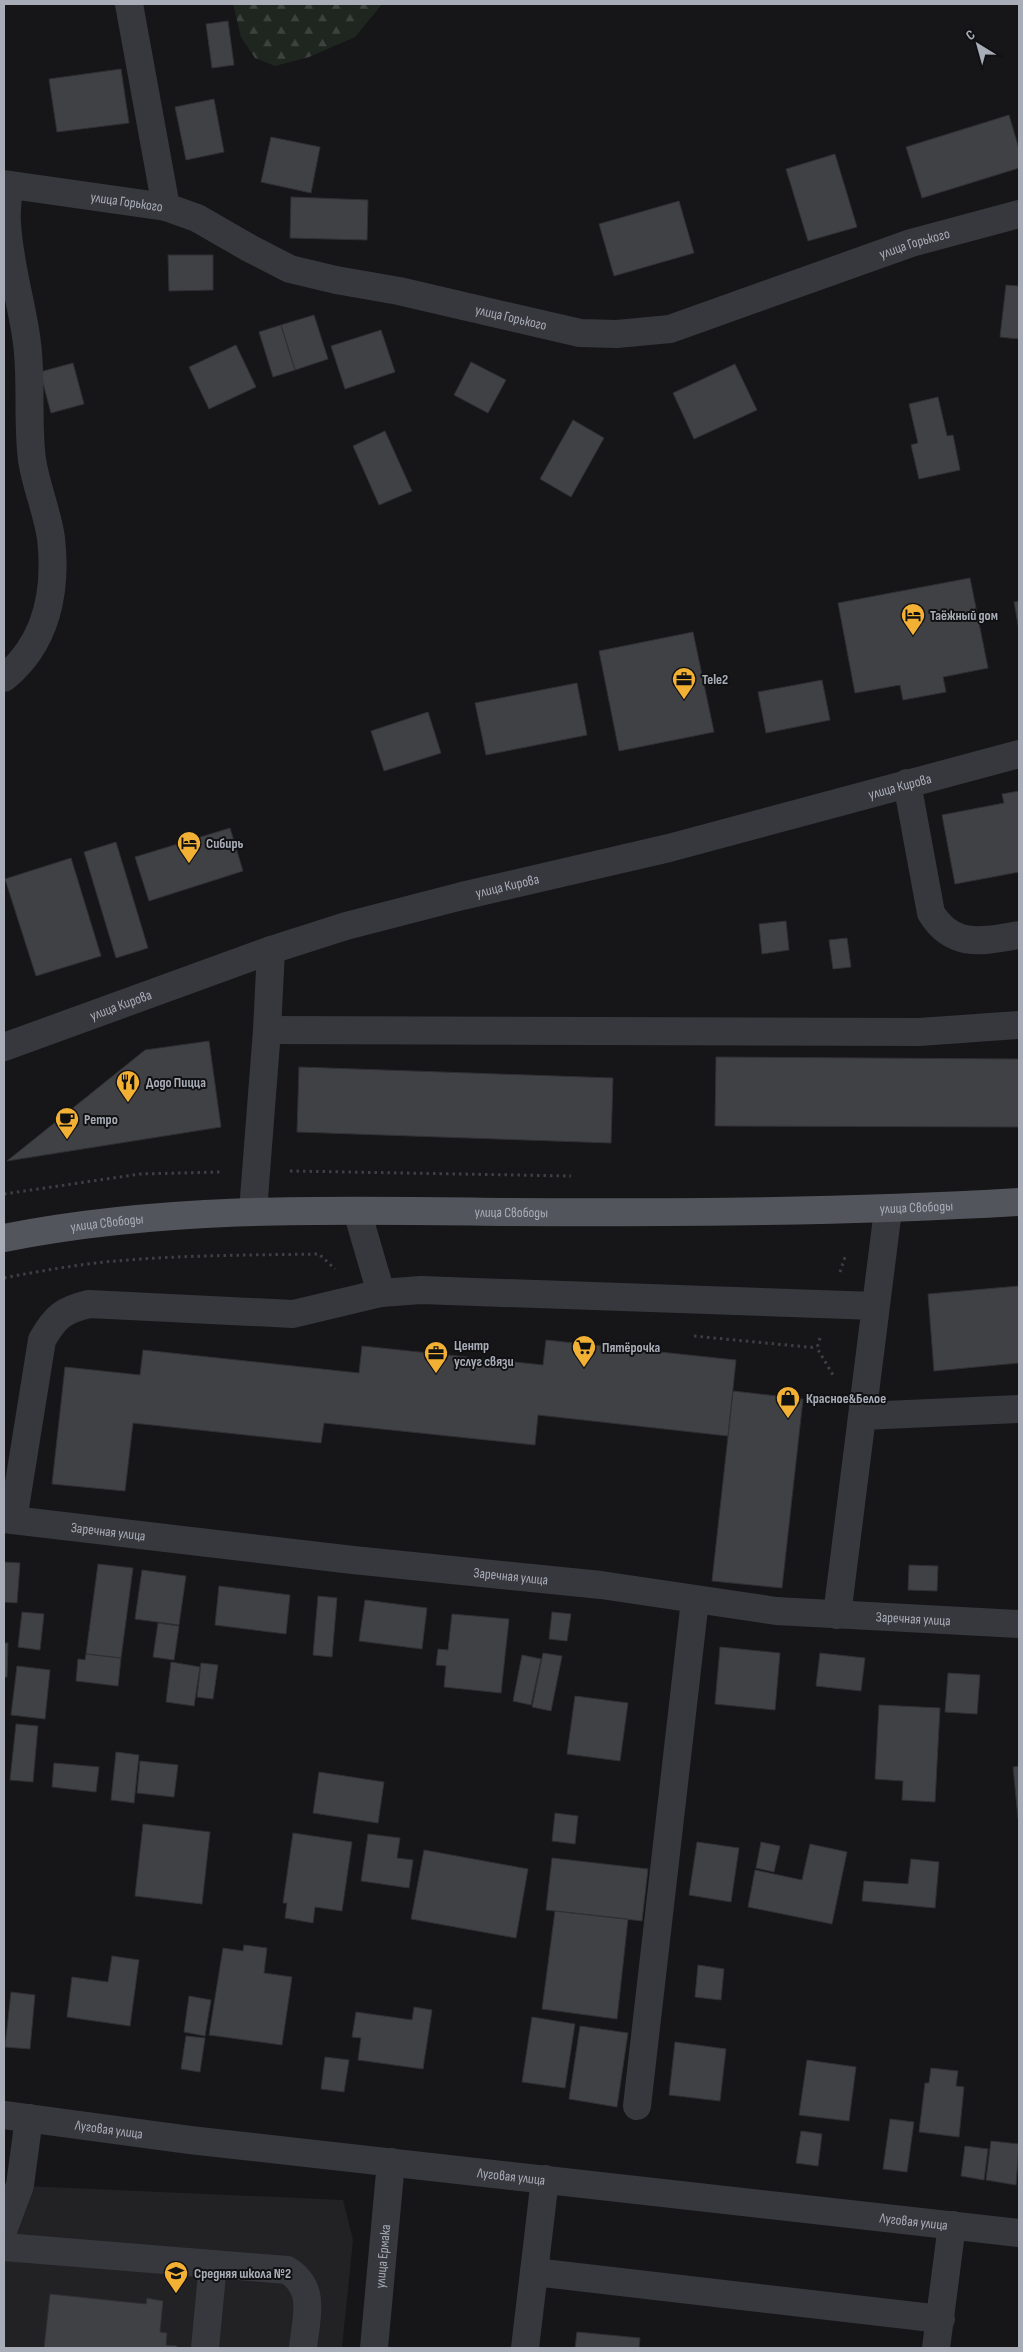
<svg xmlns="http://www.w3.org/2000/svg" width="1023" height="2352" viewBox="0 0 1023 2352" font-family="'Sofia Sans Condensed',sans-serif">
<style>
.built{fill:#222225}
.forest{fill:url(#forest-firs)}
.building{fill:#404145;stroke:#303034}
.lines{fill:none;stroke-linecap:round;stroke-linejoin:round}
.path{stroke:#3d3f44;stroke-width:3;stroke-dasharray:2.5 4;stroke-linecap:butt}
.minor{stroke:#37383d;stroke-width:28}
.major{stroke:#53555c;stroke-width:28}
.labels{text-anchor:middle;stroke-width:4;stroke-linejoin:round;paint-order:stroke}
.street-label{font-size:14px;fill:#a8adb8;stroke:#111113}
.poi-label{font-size:14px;font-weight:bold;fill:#a8adb8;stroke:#111113;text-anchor:start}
</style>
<defs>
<pattern id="forest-firs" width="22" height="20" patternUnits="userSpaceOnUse" patternTransform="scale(1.25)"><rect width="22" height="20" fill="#1e261f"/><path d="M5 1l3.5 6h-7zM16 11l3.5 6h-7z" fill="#3c433d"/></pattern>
</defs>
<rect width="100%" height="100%" fill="#161618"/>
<path class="built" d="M 4,2185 L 343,2200 L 353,2240 L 342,2348 L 4,2348 Z"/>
<path class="forest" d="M 233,4 L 382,4 L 355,37 L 309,57 L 275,66 L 255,58 L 241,37 Z"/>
<path class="building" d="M 228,21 L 234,65 L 212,68 L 206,24 Z
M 121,69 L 129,123 L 57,132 L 49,79 Z
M 214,99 L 224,152 L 186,160 L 175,107 Z
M 1009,115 L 1019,149 L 1019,168 L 922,198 L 906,147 Z
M 271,137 L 320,147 L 311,193 L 261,182 Z
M 835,154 L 857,227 L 808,241 L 786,169 Z
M 291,197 L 368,200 L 367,240 L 290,238 Z
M 679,201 L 694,253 L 614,276 L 599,224 Z
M 168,255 L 213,255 L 213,290 L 169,291 Z
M 1006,285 L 1019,286 L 1019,339 L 1000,337 Z
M 314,315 L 328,359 L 295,370 L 281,325 Z
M 281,325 L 295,370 L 273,377 L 259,332 Z
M 381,330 L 395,372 L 345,389 L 331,346 Z
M 236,345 L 256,387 L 209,409 L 189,367 Z
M 471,362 L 506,380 L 488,413 L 454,395 Z
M 73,363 L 84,404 L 51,413 L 40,372 Z
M 735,364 L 757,410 L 694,439 L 673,393 Z
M 938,397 L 947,436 L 953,435 L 960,470 L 919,479 L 911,445 L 918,443 L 909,404 Z
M 573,420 L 604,438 L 571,497 L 540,479 Z
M 385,431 L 412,491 L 379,505 L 353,446 Z
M 970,578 L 988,668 L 943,677 L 946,692 L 903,700 L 900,685 L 855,693 L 838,603 Z
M 1019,601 L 1019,630 L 1014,602 Z
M 693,632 L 714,732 L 619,751 L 599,651 Z
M 822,680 L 830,720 L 766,733 L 758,692 Z
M 577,683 L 587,735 L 486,755 L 475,703 Z
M 428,712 L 441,753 L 384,771 L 371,731 Z
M 1019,791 L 1019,872 L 955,884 L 942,815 L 1004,803 L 1002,794 Z
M 230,828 L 243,871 L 149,901 L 135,857 Z
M 116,842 L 148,948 L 116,958 L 84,852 Z
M 71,858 L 101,956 L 36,976 L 5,879 Z
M 786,921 L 789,950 L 762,954 L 759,924 Z
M 847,938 L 851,967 L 833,969 L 829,940 Z
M 209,1041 L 221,1127 L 7,1161 L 145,1050 Z
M 716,1057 L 1019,1059 L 1019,1127 L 715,1126 Z
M 299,1067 L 613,1078 L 611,1143 L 297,1132 Z
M 1019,1286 L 1019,1363 L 934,1371 L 928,1294 Z
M 546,1340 L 736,1360 L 728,1436 L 538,1415 L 535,1445 L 324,1423 L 321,1443 L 133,1423 L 125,1491 L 52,1484 L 65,1367 L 140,1375 L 143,1350 L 359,1373 L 362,1346 L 543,1365 Z
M 733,1391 L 803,1399 L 782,1588 L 712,1581 Z
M 4,1562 L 20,1563 L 17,1603 L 4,1602 Z
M 98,1564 L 133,1568 L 121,1658 L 86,1654 Z
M 909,1565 L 938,1566 L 937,1591 L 908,1590 Z
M 142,1570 L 186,1576 L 179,1625 L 135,1619 Z
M 219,1586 L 290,1595 L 286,1634 L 215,1625 Z
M 318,1596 L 337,1598 L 332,1657 L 313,1655 Z
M 365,1600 L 427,1608 L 422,1649 L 359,1641 Z
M 22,1612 L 44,1614 L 40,1650 L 18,1647 Z
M 552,1612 L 571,1614 L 567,1641 L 549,1639 Z
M 452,1614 L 509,1619 L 501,1693 L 444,1687 L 446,1666 L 436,1665 L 438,1649 L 448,1650 Z
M 158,1623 L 179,1626 L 174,1660 L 153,1657 Z
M 4,1643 L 8,1643 L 7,1677 L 4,1677 Z
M 720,1647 L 780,1653 L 775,1710 L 715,1704 Z
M 543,1653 L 562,1656 L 551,1711 L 532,1707 Z
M 820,1653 L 865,1658 L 861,1691 L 816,1686 Z
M 86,1654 L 121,1658 L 118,1686 L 76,1681 L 78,1659 L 85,1660 Z
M 522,1655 L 541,1659 L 531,1705 L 513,1701 Z
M 171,1662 L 200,1667 L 194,1706 L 166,1702 Z
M 201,1663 L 218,1665 L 213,1699 L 197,1697 Z
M 17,1666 L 50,1670 L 45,1719 L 11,1715 Z
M 948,1673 L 980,1675 L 977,1714 L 945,1712 Z
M 575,1696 L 628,1703 L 620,1761 L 567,1754 Z
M 879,1705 L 940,1708 L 935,1802 L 902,1800 L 903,1781 L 875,1779 Z
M 16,1724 L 38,1726 L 33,1782 L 10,1780 Z
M 116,1752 L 139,1755 L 134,1803 L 111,1800 Z
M 140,1761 L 178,1765 L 174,1797 L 137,1793 Z
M 54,1763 L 99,1767 L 96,1792 L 52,1787 Z
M 1019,1766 L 1019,1818 L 1018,1818 L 1013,1767 Z
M 319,1772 L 384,1782 L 378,1823 L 313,1813 Z
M 555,1813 L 578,1816 L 575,1844 L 552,1841 Z
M 143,1824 L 210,1832 L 202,1904 L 135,1896 Z
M 293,1833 L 352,1842 L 342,1911 L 315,1907 L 313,1923 L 285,1918 L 287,1903 L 283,1903 Z
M 368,1834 L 400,1838 L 397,1858 L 413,1860 L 409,1888 L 361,1881 Z
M 697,1842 L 739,1848 L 731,1902 L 689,1895 Z
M 761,1842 L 780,1846 L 774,1872 L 756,1868 Z
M 810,1844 L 847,1852 L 832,1924 L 748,1907 L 755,1870 L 802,1880 Z
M 424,1850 L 528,1869 L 516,1938 L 411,1919 Z
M 552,1858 L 648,1869 L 642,1921 L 546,1910 Z
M 911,1859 L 939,1862 L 935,1908 L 862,1901 L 864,1881 L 908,1884 Z
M 555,1911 L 628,1919 L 617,2019 L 542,2009 Z
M 244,1945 L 267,1948 L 264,1973 L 292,1977 L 282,2045 L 209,2035 L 223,1948 L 243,1951 Z
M 112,1956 L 139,1960 L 130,2026 L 67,2017 L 72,1977 L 108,1982 Z
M 698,1965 L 724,1969 L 721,2000 L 695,1997 Z
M 11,1992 L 35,1995 L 30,2049 L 5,2047 Z
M 189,1996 L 211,2000 L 205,2036 L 184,2032 Z
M 414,2007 L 432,2010 L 423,2069 L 358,2060 L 361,2038 L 352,2037 L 356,2012 L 412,2020 Z
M 532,2017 L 575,2024 L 565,2088 L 522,2082 Z
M 580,2026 L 628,2033 L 617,2107 L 569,2099 Z
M 186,2036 L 205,2038 L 200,2072 L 181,2069 Z
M 675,2042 L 726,2049 L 720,2101 L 669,2095 Z
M 325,2057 L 349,2060 L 344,2092 L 321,2089 Z
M 807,2060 L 856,2067 L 849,2121 L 799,2115 Z
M 931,2068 L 958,2071 L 956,2086 L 964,2087 L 959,2137 L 919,2132 L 925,2083 L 929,2083 Z
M 890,2119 L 914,2122 L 907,2172 L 883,2169 Z
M 801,2131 L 822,2134 L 818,2166 L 796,2163 Z
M 991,2141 L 1019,2144 L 1016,2185 L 986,2180 Z
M 965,2146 L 988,2149 L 984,2180 L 961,2176 Z
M 50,2294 L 146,2304 L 147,2298 L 163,2301 L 160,2332 L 167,2333 L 166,2345 L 177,2346 L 177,2348 L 44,2348 Z
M 577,2332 L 640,2338 L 639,2348 L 575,2348 Z"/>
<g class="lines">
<path class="path" d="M 290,1171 L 571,1176
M 4,1194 L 140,1174 L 221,1172
M 840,1272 L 846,1254
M 4,1278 C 45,1270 86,1263 128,1260 C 191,1255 255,1255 319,1254 L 335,1269
M 694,1336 L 817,1348
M 820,1338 L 817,1348 L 833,1375"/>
<g class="minor">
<path d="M 129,4 L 166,207"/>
<path id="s1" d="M 4,184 L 166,207 L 197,218 L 249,248 L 290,269 L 336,280 L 399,291 L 580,333 L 617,334 L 670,329 L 911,243 L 1019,214"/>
<path d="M 4,678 C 47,643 57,591 51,538 C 47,511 36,486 32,460 C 27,421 32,382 27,343 C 22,303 9,264 7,223 C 6,211 8,198 9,185"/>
<path d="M 907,783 L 931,913 C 953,949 983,941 1019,935"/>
<path d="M 267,1030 L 919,1032 L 1019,1025"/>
<path id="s2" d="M 4,1047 L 271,950 L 346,926 L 462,896 L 669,848 L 1019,754"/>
<path d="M 253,1211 L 267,1030 L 271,950"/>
<path d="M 357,1211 L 381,1293"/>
<path d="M 863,1416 L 1019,1409"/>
<path id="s3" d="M 4,1519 L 353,1560 L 601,1585 L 776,1611 L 1019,1624"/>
<path d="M 13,1520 L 42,1340 C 55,1317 63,1310 89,1304 L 293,1314 L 381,1293 L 421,1290 L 875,1306"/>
<path d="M 837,1615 L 888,1210"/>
<path d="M 637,2106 L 695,1600"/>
<path id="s4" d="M 4,2115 L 190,2140 L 1019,2233"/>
<path d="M 4,2228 L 20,2185 L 29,2118"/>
<path d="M 4,2247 L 287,2270 C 317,2288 306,2318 303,2348"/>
<path d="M 534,2272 L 941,2319"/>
<path d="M 205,2348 L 213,2264"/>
<path id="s5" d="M 374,2348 L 391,2162"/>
<path d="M 525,2348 L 545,2179"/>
<path d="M 936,2348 L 952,2225"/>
</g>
<path class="major" id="s6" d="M 4,1238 C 170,1205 340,1210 508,1212 C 679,1213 849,1212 1019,1202"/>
</g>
<defs>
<g id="hotel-pin" transform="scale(1.25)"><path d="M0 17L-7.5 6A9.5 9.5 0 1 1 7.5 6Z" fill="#f2b134" stroke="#111113"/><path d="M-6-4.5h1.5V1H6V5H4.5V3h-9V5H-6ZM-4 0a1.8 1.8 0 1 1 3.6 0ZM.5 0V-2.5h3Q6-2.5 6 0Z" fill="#111"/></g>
<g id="office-pin" transform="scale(1.25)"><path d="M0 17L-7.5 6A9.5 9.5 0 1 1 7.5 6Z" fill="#f2b134" stroke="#111113"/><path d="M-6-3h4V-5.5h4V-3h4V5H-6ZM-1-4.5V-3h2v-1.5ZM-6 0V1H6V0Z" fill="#111"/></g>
<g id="restaurant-pin" transform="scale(1.25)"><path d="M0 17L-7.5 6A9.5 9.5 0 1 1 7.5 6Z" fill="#f2b134" stroke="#111113"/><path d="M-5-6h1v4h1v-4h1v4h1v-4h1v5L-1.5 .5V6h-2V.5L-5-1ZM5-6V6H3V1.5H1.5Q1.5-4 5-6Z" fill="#111"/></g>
<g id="cafe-pin" transform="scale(1.25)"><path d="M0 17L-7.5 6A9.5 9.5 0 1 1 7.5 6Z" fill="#f2b134" stroke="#111113"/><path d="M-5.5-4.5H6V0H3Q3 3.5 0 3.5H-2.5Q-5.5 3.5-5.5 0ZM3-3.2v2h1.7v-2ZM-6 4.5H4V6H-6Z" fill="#111"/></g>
<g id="supermarket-pin" transform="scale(1.25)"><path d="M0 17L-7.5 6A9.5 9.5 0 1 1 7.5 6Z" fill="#f2b134" stroke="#111113"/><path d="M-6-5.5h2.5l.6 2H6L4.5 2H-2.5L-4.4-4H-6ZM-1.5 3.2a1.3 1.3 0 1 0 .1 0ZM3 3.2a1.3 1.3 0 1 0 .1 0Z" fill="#111"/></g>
<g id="shop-pin" transform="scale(1.25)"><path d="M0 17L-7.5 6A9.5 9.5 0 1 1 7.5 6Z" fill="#f2b134" stroke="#111113"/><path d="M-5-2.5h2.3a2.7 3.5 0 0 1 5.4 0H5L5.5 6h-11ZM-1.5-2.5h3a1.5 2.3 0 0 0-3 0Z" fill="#111"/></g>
<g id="school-pin" transform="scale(1.25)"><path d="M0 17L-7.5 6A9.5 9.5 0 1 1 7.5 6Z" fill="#f2b134" stroke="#111113"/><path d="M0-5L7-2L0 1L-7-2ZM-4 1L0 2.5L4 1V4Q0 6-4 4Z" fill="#111"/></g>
</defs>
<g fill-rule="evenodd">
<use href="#hotel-pin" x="913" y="615"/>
<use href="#office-pin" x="684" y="679"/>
<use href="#hotel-pin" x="189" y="843"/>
<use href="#restaurant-pin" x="128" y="1082"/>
<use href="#cafe-pin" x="67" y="1119"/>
<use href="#supermarket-pin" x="584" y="1347"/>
<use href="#office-pin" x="436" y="1353"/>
<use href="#shop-pin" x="788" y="1398"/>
<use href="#school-pin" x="176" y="2273"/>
</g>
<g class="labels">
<g class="street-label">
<text dy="5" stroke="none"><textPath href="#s1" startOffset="124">улица Горького</textPath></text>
<text dy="5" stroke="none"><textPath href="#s1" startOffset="949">улица Горького</textPath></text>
<text dy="5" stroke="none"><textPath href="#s1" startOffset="529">улица Горького</textPath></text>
<text dy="5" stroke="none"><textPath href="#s2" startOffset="934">улица Кирова</textPath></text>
<text dy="5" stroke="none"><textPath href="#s2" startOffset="529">улица Кирова</textPath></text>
<text dy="5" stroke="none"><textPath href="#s2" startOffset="124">улица Кирова</textPath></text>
<text dy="5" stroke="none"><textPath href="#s6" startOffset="914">улица Свободы</textPath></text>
<text dy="5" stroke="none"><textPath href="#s6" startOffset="509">улица Свободы</textPath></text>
<text dy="5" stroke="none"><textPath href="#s6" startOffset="104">улица Свободы</textPath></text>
<text dy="5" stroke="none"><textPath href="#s3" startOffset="105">Заречная улица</textPath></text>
<text dy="5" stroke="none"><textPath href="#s3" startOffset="510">Заречная улица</textPath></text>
<text dy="5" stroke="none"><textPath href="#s3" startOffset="915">Заречная улица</textPath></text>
<text dy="5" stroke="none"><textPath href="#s4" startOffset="106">Луговая улица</textPath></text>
<text dy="5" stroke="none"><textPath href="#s4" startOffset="511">Луговая улица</textPath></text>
<text dy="5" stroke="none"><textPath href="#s4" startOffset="916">Луговая улица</textPath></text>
<text dy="5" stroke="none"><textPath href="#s5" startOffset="92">улица Ермака</textPath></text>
</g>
<g class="poi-label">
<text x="930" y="620">Таёжный дом</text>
<text x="702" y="684">Tele2</text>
<text x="206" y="848">Сибирь</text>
<text x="146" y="1087">Додо Пицца</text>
<text x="84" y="1124">Ретро</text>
<text x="454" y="1350">Центр<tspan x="454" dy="16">услуг связи</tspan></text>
<text x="602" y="1352">Пятёрочка</text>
<text x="806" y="1403">Красное&amp;Белое</text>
<text x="194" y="2278">Средняя школа №2</text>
</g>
</g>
<rect width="1023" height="2352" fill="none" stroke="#a8adb8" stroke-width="10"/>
<g transform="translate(978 45) rotate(323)" stroke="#111113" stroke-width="4" paint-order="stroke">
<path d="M0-4L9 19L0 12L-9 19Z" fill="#a8adb8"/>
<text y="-8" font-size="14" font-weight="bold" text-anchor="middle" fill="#a8adb8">С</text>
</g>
</svg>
